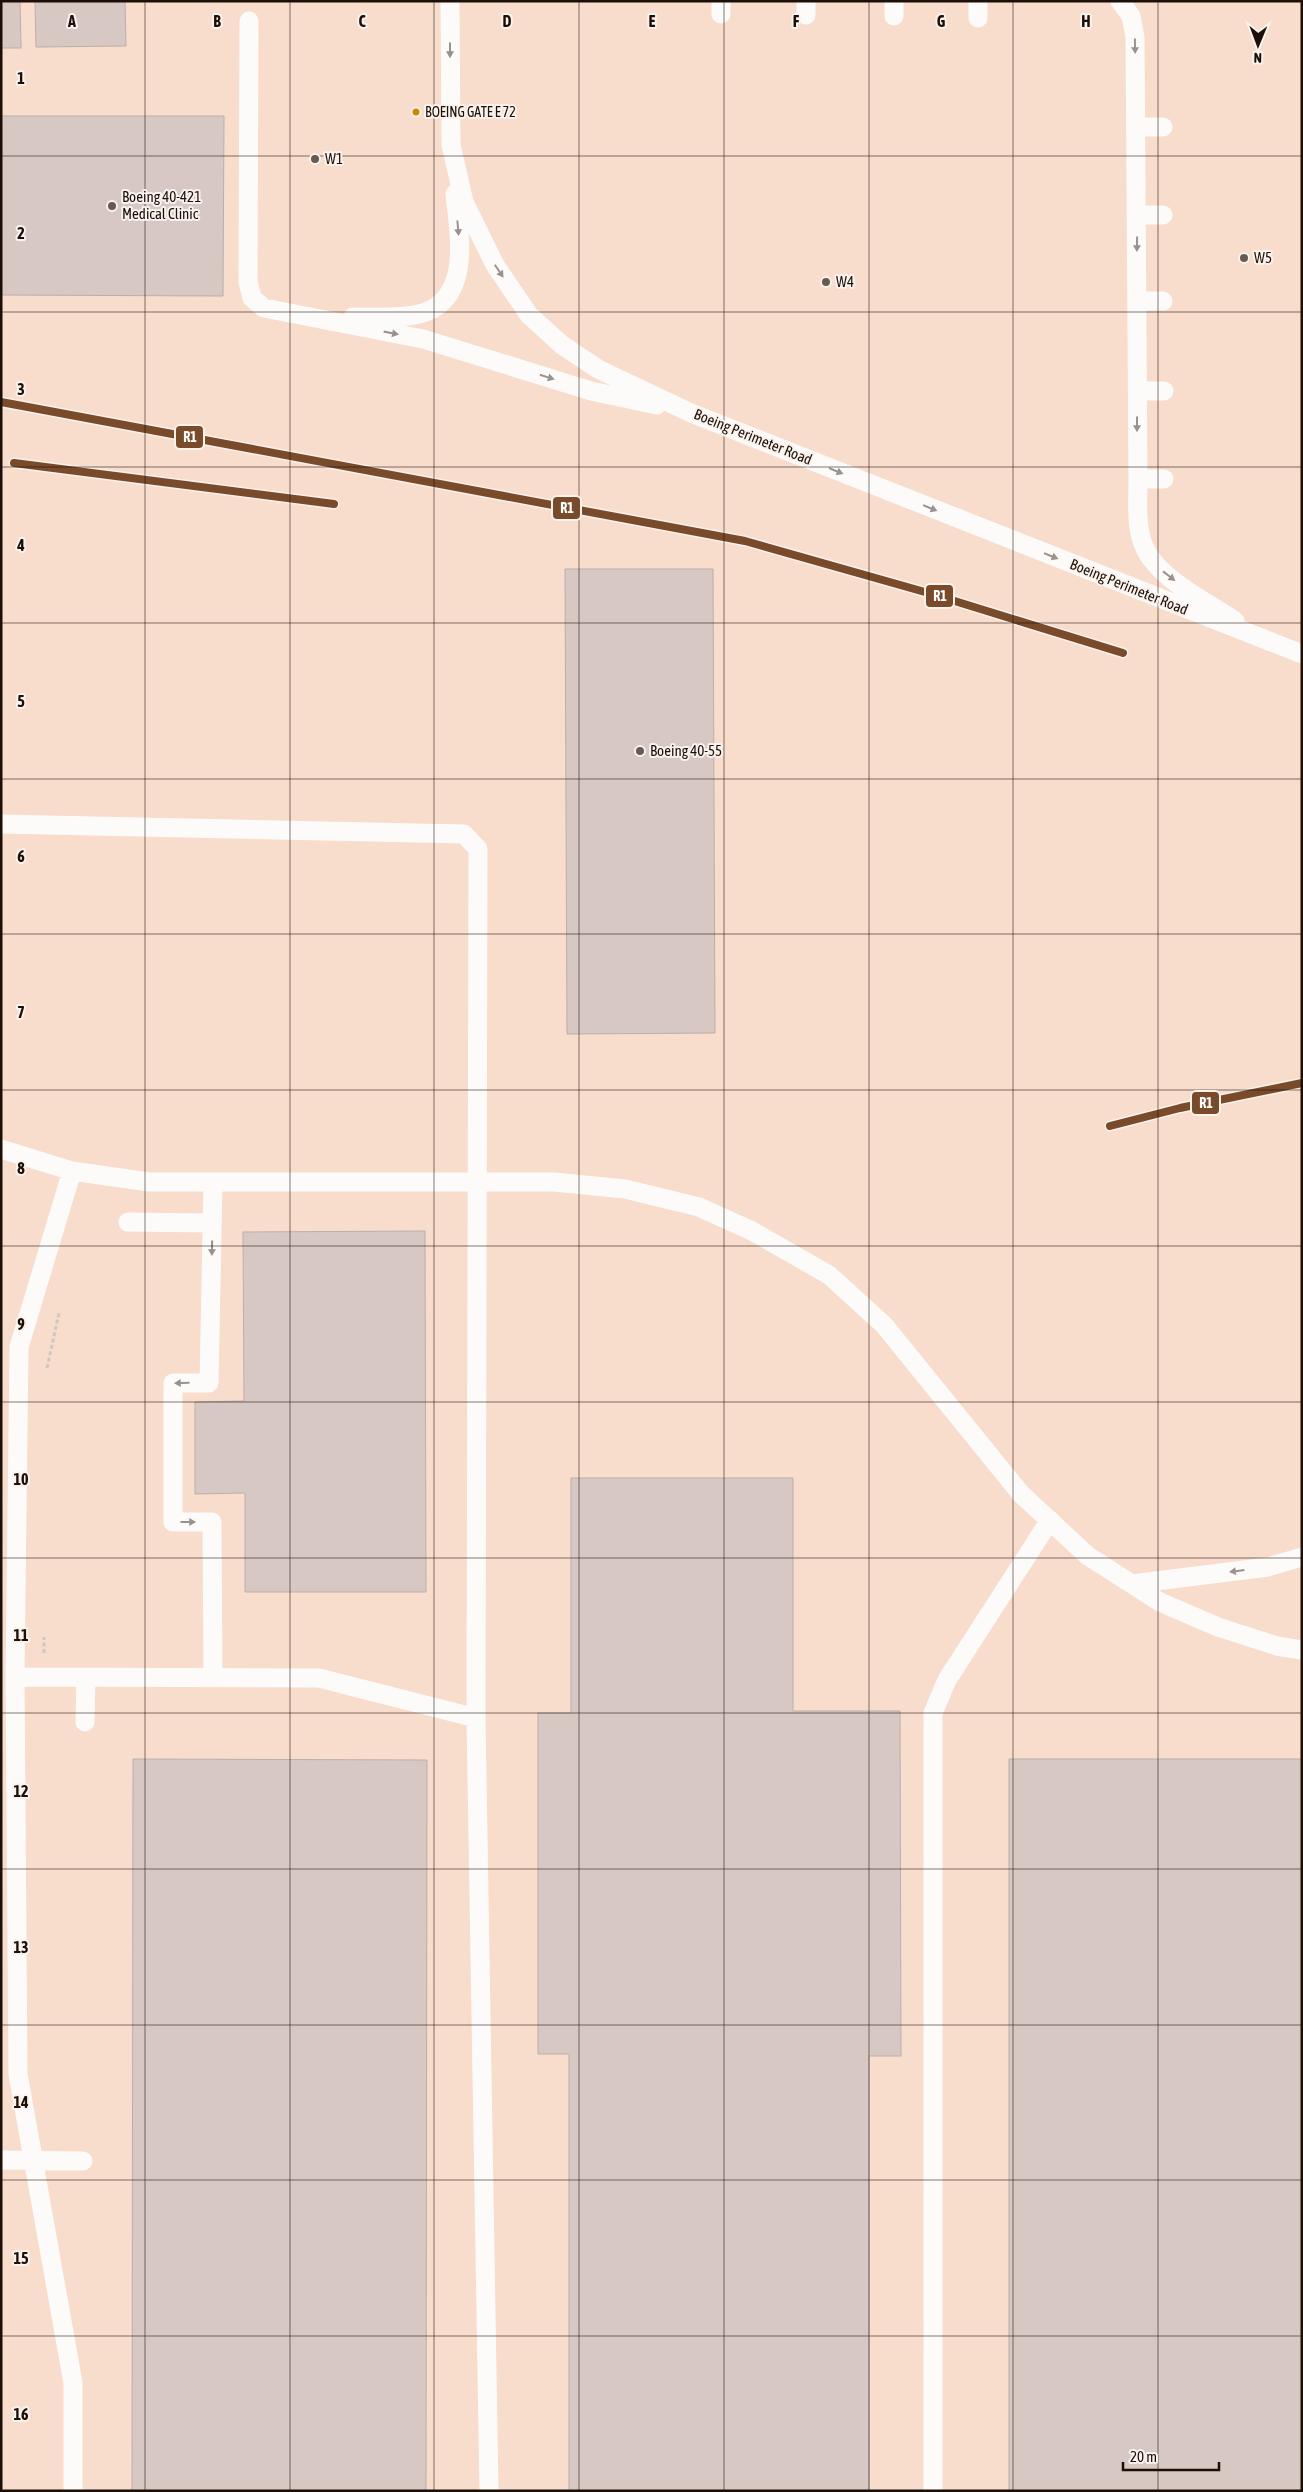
<svg xmlns="http://www.w3.org/2000/svg" width="1303" height="2492" viewBox="0 0 1303 2492" font-family="'Asap Condensed',sans-serif">
<style>
.built{fill:#f8dccc}
.building{fill:#d7c8c3;stroke:#bcaea9}
.lines{fill:none;stroke-linecap:round;stroke-linejoin:round}
.path{stroke:#cec8c5;stroke-width:3;stroke-dasharray:4 2.5;stroke-linecap:butt}
.service{stroke:#fdfbfa;stroke-width:19}
.rail-1-casing{stroke:#faf2ed;stroke-width:11}
.rail-1{stroke:#7a4b2a;stroke-width:8}
.oneway{fill:#98918d}
.grid{fill:none;stroke:#1c0f07;stroke-width:1;stroke-opacity:0.55}
.bus-dot{fill:#cb8801;stroke:#faf2ed;stroke-width:2}
.poi-dot{fill:#675a52;stroke:#faf2ed;stroke-width:2}
.labels{text-anchor:middle;stroke-width:4;stroke-linejoin:round;paint-order:stroke}
.bus-label{font-size:14px;fill:#1c0f07;stroke:#faf2ed;text-anchor:start}
.poi-label{font-size:15px;fill:#1c0f07;stroke:#faf2ed;text-anchor:start}
.street-label{font-size:15px;fill:#1c0f07;stroke:#faf2ed}
.grid-label{font-size:16px;text-anchor:middle;font-weight:bold;fill:#1c0f07;stroke:#faf2ed;stroke-width:4;stroke-linejoin:round;paint-order:stroke}
.line-badge{stroke:#faf2ed;stroke-width:2}
.badge-label{font-size:14px;text-anchor:middle;font-weight:bold;fill:#fff}
</style>
<rect width="100%" height="100%" fill="#f1e4dc"/>
<path class="built" d="M 1,1 L 1302,1 L 1302,2491 L 1,2491 Z"/>
<path class="building" d="M 1,1 L 20,1 L 21,48 L 1,48 Z
M 35,1 L 125,1 L 126,46 L 36,47 Z
M 1,116 L 224,116 L 223,296 L 1,295 Z
M 565,569 L 713,569 L 715,1033 L 567,1034 Z
M 425,1231 L 426,1592 L 245,1592 L 245,1493 L 195,1494 L 195,1402 L 244,1401 L 243,1232 Z
M 571,1478 L 793,1478 L 793,1711 L 900,1711 L 901,2056 L 869,2056 L 869,2491 L 569,2491 L 569,2054 L 538,2054 L 538,1713 L 571,1713 Z
M 133,1759 L 427,1760 L 426,2491 L 132,2491 Z
M 1009,1759 L 1302,1759 L 1302,2491 L 1009,2491 Z"/>
<g class="lines">
<path class="path" d="M 47,1368 L 59,1313
M 44,1653 L 44,1637"/>
<path class="service" d="M 450,1 L 451,145 L 464,202 L 495,265 L 529,315 L 562,345 L 598,369 L 691,413 L 1302,654
M 721,1 L 721,14
M 978,1 L 978,18
M 1120,1 L 1131,16 L 1135,37 L 1138,479 C 1138,499 1136,522 1142,541 C 1153,577 1206,601 1235,621
M 806,15 L 806,1
M 894,16 L 894,1
M 249,21 L 248,282 L 252,298 L 264,308 L 423,339 L 591,391 L 657,405
M 1137,127 L 1163,127
M 1137,215 L 1163,215
M 1137,301 L 1163,301
M 353,317 C 375,317 398,319 419,314 C 473,301 459,233 455,194
M 1137,391 L 1164,391
M 1138,479 L 1164,479
M 1,824 L 464,834 L 478,849 L 476,1718 L 319,1678 L 15,1677
M 1,1149 L 72,1171 L 149,1182 L 554,1182 L 625,1189 L 699,1207 L 752,1231 L 829,1275 L 884,1325 L 1021,1494 L 1088,1556 L 1160,1602 L 1218,1627 L 1277,1646 L 1302,1650
M 72,1171 L 19,1347 L 15,1677 L 18,2074 L 73,2383 L 73,2491
M 128,1222 L 212,1223
M 1132,1584 L 1268,1567 L 1302,1557
M 213,1677 L 212,1522 L 173,1522 L 173,1383 L 209,1383 L 213,1182
M 476,1718 L 489,2491
M 85,1722 L 86,1677
M 1,2160 L 83,2161
M 933,2491 L 933,1713 L 947,1680 L 1050,1520"/>
<g class="rail-1-casing">
<path id="rail-1" d="M 1,402 L 745,541 L 932,594 L 1123,653
M 14,463 L 334,504
M 1110,1126 L 1180,1108 L 1302,1083"/>
</g>
<use href="#rail-1" class="rail-1"/>
</g>
<defs><path id="oneway-solid" d="M-6-.8H1V-3.2L6.5 0L1 3.2V.8H-6Z" transform="scale(1.25)"/></defs>
<g class="oneway">
<use href="#oneway-solid" transform="translate(1135 46) rotate(89)"/>
<use href="#oneway-solid" transform="translate(450 50) rotate(90)"/>
<use href="#oneway-solid" transform="translate(458 228) rotate(85)"/>
<use href="#oneway-solid" transform="translate(1137 244) rotate(91)"/>
<use href="#oneway-solid" transform="translate(499 271) rotate(56)"/>
<use href="#oneway-solid" transform="translate(391 333) rotate(11)"/>
<use href="#oneway-solid" transform="translate(547 377) rotate(17)"/>
<use href="#oneway-solid" transform="translate(1137 424) rotate(90)"/>
<use href="#oneway-solid" transform="translate(836 471) rotate(22)"/>
<use href="#oneway-solid" transform="translate(930 508) rotate(22)"/>
<use href="#oneway-solid" transform="translate(1051 556) rotate(22)"/>
<use href="#oneway-solid" transform="translate(1169 576) rotate(38)"/>
<use href="#oneway-solid" transform="translate(212 1248) rotate(91)"/>
<use href="#oneway-solid" transform="translate(182 1383) rotate(178)"/>
<use href="#oneway-solid" transform="translate(188 1522)"/>
<use href="#oneway-solid" transform="translate(1237 1571) rotate(173)"/>
</g>
<path class="grid" d="M 145,1 L 145,2491M 290,1 L 290,2491M 434,1 L 434,2491M 579,1 L 579,2491M 724,1 L 724,2491M 869,1 L 869,2491M 1013,1 L 1013,2491M 1158,1 L 1158,2491M 1,156 L 1302,156M 1,312 L 1302,312M 1,467 L 1302,467M 1,623 L 1302,623M 1,779 L 1302,779M 1,934 L 1302,934M 1,1090 L 1302,1090M 1,1246 L 1302,1246M 1,1402 L 1302,1402M 1,1558 L 1302,1558M 1,1713 L 1302,1713M 1,1869 L 1302,1869M 1,2025 L 1302,2025M 1,2180 L 1302,2180M 1,2336 L 1302,2336"/>
<circle class="bus-dot" cx="416" cy="112" r="4.5"/>
<g class="poi-dot">
<circle cx="315" cy="159" r="5"/>
<circle cx="112" cy="206" r="5"/>
<circle cx="1244" cy="258" r="5"/>
<circle cx="826" cy="282" r="5"/>
<circle cx="640" cy="751" r="5"/>
</g>
<g class="labels">
<g class="bus-label">
<text x="425" y="117">BOEING GATE E 72</text>
</g>
<g class="poi-label">
<text x="325" y="164">W1</text>
<text x="122" y="202">Boeing 40-421<tspan x="122" dy="17">Medical Clinic</tspan></text>
<text x="1254" y="263">W5</text>
<text x="836" y="287">W4</text>
<text x="650" y="756">Boeing 40-55</text>
</g>
<g class="street-label">
<text transform="translate(753 437) rotate(22)" y="5">Boeing Perimeter Road</text>
<text transform="translate(1129 587) rotate(22)" y="5">Boeing Perimeter Road</text>
</g>
</g>
<g class="grid-label">
<text x="72" y="27">A</text>
<text x="217" y="27">B</text>
<text x="362" y="27">C</text>
<text x="507" y="27">D</text>
<text x="652" y="27">E</text>
<text x="796" y="27">F</text>
<text x="941" y="27">G</text>
<text x="1086" y="27">H</text>
<text x="21" y="84">1</text>
<text x="21" y="239">2</text>
<text x="21" y="395">3</text>
<text x="21" y="551">4</text>
<text x="21" y="707">5</text>
<text x="21" y="862">6</text>
<text x="21" y="1018">7</text>
<text x="21" y="1174">8</text>
<text x="21" y="1330">9</text>
<text x="21" y="1485">10</text>
<text x="21" y="1641">11</text>
<text x="21" y="1797">12</text>
<text x="21" y="1953">13</text>
<text x="21" y="2108">14</text>
<text x="21" y="2264">15</text>
<text x="21" y="2420">16</text>
</g>
<g class="line-badge">
<rect x="175" y="425" width="29" height="24" rx="5" fill="#7a4b2a"/>
<rect x="552" y="496" width="29" height="24" rx="5" fill="#7a4b2a"/>
<rect x="925" y="584" width="29" height="24" rx="5" fill="#7a4b2a"/>
<rect x="1191" y="1091" width="29" height="24" rx="5" fill="#7a4b2a"/>
</g>
<g class="badge-label">
<text x="190" y="442">R1</text>
<text x="567" y="513">R1</text>
<text x="940" y="601">R1</text>
<text x="1206" y="1108">R1</text>
</g>
<rect width="1303" height="2492" fill="none" stroke="#1c0f07" stroke-width="5"/>
<g transform="translate(1258 45) rotate(181)" stroke="#faf2ed" stroke-width="4" paint-order="stroke">
<path d="M0-4L9 19L0 12L-9 19Z" fill="#1c0f07"/>
<text y="-8" font-size="14" font-weight="bold" text-anchor="middle" fill="#1c0f07">N</text>
</g>
<path d="M1123 2462v8h96v-8" fill="none" stroke="#1c0f07" stroke-width="2.5"/>
<text x="1130" y="2462" font-size="15" fill="#1c0f07" stroke="#faf2ed" stroke-width="4" paint-order="stroke">20 m</text>
</svg>
